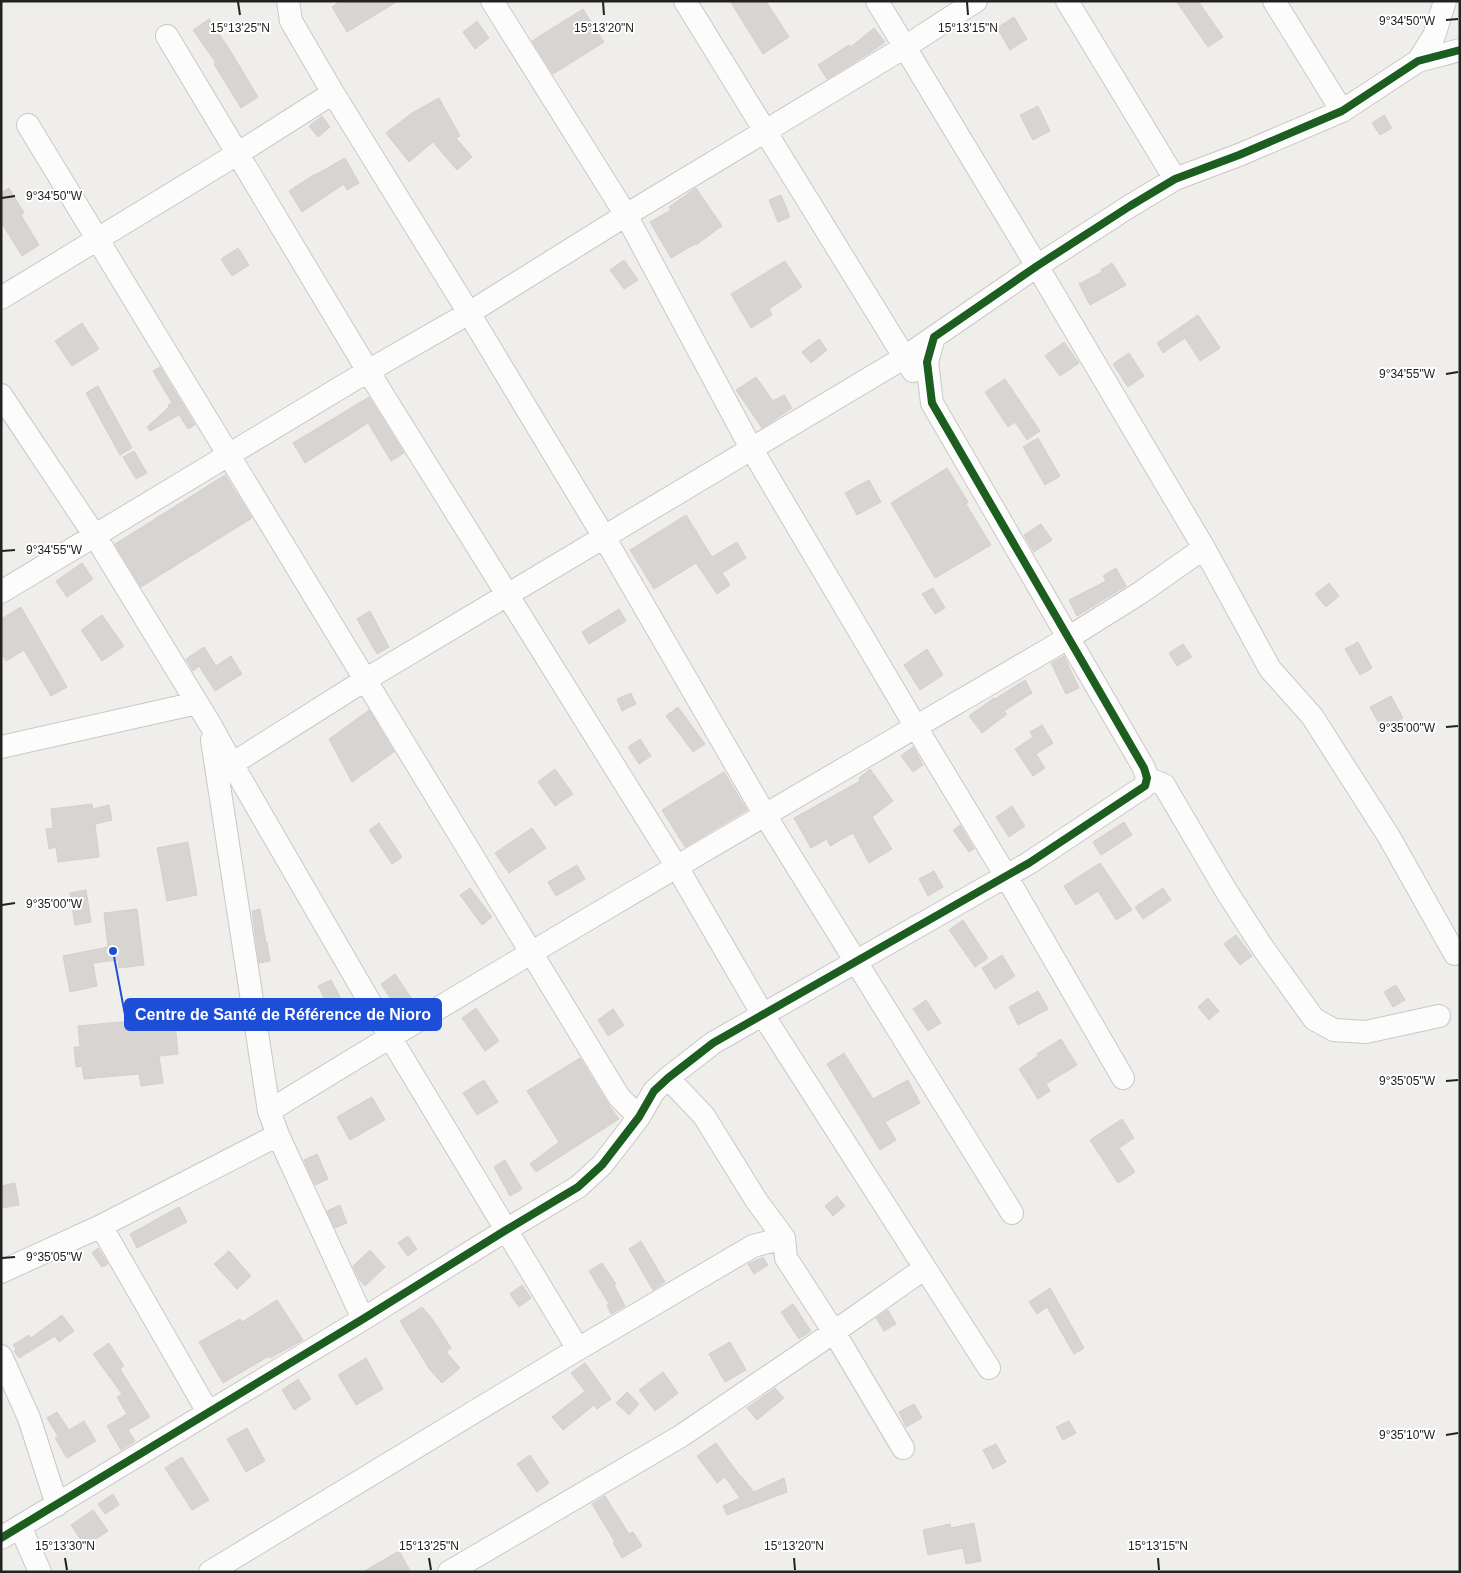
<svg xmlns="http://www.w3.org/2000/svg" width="1461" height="1573" viewBox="0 0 1461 1573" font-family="Helvetica,sans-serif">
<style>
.building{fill:#d7d4d2;stroke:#d3d0cc}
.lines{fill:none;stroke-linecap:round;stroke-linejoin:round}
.minor-casing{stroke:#c9c8c7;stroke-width:24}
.minor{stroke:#fdfcfc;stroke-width:22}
.cycleway-casing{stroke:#fff;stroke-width:11}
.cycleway{stroke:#1b5e20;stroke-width:8}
.ticks{fill:none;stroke:#222;stroke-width:2}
.ticks-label{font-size:12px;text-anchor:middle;fill:#222;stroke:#fff;stroke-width:4;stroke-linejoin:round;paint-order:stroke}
.leader{fill:none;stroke:#1d4ed8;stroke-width:2}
.callout-dot{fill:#1d4ed8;stroke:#fff;stroke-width:2}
.callout{fill:#1d4ed8;stroke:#1d4ed8;stroke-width:2}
.callout-label{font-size:16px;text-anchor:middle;font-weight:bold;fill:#fff}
</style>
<rect width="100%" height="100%" fill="#f0eeeb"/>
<path class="building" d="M 341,1 L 398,1 L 347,32 L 332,7 Z
M 730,1 L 766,1 L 789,37 L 763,54 Z
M 1176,1 L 1198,1 L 1223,37 L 1208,47 Z
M 583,9 L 604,42 L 553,74 L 532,41 Z
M 1014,17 L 1027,39 L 1010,50 L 997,28 Z
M 209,19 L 228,47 L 258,97 L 241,108 L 214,64 L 216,63 L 193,30 Z
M 477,21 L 489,38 L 475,49 L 463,32 Z
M 874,28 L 885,42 L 874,50 L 827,79 L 818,65 L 849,45 L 851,47 Z
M 439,98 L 460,136 L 456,138 L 472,157 L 457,170 L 433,142 L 409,162 L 386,133 L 412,113 Z
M 1038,106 L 1050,131 L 1033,140 L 1020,115 Z
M 1384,115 L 1392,128 L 1380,135 L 1372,123 Z
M 322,116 L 330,127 L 318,137 L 309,126 Z
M 345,158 L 359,183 L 347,190 L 344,184 L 302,212 L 289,191 L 315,174 L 315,175 Z
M 9,188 L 24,213 L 21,215 L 39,245 L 22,256 L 1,222 L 1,193 Z
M 696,188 L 722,226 L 696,245 L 695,244 L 671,258 L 650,222 L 671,210 L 669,207 Z
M 781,195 L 790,217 L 778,222 L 769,200 Z
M 238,248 L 249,265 L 232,276 L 221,259 Z
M 624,260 L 638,280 L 624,289 L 610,270 Z
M 785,261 L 802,287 L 769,309 L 772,315 L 751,328 L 731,294 Z
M 1112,263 L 1126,285 L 1090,305 L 1079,284 L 1102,272 L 1101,270 Z
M 1198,315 L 1220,348 L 1200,361 L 1185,338 L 1163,353 L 1157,343 Z
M 82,323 L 99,349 L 72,366 L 55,341 Z
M 819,339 L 827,350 L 811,363 L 802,352 Z
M 1064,342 L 1079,363 L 1060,376 L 1045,356 Z
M 1129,353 L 1144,376 L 1128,387 L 1113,364 Z
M 160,367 L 195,425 L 188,429 L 179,415 L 150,431 L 147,427 L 169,407 L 168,405 L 172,403 L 153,371 Z
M 756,377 L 773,401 L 784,395 L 792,408 L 762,428 L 736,390 Z
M 1005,379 L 1040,431 L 1027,440 L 1015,422 L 1008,427 L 985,392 Z
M 98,386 L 132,448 L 120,455 L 86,393 Z
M 369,397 L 404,453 L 391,461 L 368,423 L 305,463 L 293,443 Z
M 1038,438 L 1060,476 L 1045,485 L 1023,447 Z
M 134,451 L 147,473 L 136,479 L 123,457 Z
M 947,468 L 968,502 L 966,504 L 991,545 L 935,578 L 891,503 Z
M 225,475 L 252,518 L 141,587 L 115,544 Z
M 869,480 L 881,502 L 857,515 L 845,493 Z
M 686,515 L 712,557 L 737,542 L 746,558 L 722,573 L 730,585 L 717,594 L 696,563 L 654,589 L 630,550 Z
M 1041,524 L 1052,540 L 1034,552 L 1024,535 Z
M 82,563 L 93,579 L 67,597 L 56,581 Z
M 1116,568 L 1126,586 L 1077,616 L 1069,600 L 1106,581 L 1103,576 Z
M 1329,583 L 1339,596 L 1326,607 L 1315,594 Z
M 933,588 L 945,608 L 935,614 L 922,594 Z
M 21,607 L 67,687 L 51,696 L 24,650 L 6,661 L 1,653 L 1,619 Z
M 619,609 L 626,621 L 589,644 L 582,632 Z
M 370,611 L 389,647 L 377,654 L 357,619 Z
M 102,615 L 124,646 L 102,661 L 81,630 Z
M 1358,642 L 1372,668 L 1360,675 L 1345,649 Z
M 1183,644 L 1192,657 L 1177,666 L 1169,653 Z
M 204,647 L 216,666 L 231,656 L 242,674 L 215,691 L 199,666 L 193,671 L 186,659 Z
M 927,649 L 943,675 L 920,690 L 904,665 Z
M 1064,656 L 1079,688 L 1066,694 L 1051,663 Z
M 1025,680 L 1032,693 L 1004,711 L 1007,714 L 982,733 L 969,716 L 994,698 L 995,699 Z
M 631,693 L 636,704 L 622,711 L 617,699 Z
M 1391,696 L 1403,718 L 1382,729 L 1370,707 Z
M 678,707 L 705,744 L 693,752 L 666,716 Z
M 369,710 L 394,752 L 352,782 L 329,739 Z
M 1042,725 L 1053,743 L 1036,754 L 1045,768 L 1033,776 L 1015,749 L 1033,737 L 1030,732 Z
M 640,739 L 651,756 L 639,764 L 628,747 Z
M 913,747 L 923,765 L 913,772 L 901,756 Z
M 555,769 L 573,794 L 555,806 L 538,782 Z
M 870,769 L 893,801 L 872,817 L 892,849 L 869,863 L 853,833 L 830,846 L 827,839 L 811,848 L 794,818 L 860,781 L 859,778 Z
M 724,772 L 747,810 L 685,847 L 662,810 Z
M 92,804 L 93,809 L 109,805 L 112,820 L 95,824 L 99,857 L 58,862 L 56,847 L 49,849 L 46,829 L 53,828 L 51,809 Z
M 1012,806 L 1025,826 L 1009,837 L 996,817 Z
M 1124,822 L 1132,835 L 1101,855 L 1093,842 Z
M 379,823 L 402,857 L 392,864 L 369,830 Z
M 960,825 L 974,849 L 969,852 L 953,830 Z
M 532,828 L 546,848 L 509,873 L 495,853 Z
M 188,842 L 197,895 L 167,901 L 157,848 Z
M 1100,863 L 1132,910 L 1116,920 L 1098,891 L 1076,905 L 1064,886 Z
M 577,865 L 585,879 L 556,896 L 548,882 Z
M 934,871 L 943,887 L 928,896 L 919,879 Z
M 470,888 L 492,917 L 482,925 L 460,895 Z
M 1163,888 L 1171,900 L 1143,919 L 1135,907 Z
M 86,890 L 91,922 L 75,925 L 70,893 Z
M 137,909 L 144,965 L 119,968 L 118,960 L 93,963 L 97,986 L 70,992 L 63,956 L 108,947 L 104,913 Z
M 260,909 L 266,943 L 267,942 L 270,961 L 259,963 L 252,911 Z
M 963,920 L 988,958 L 975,967 L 949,930 Z
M 1236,935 L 1252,956 L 1240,965 L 1224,944 Z
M 1002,955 L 1015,976 L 995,989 L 982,968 Z
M 395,974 L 416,1005 L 401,1015 L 381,984 Z
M 331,980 L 345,1006 L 332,1013 L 318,986 Z
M 1396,985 L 1405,1000 L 1393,1007 L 1384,992 Z
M 1038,991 L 1048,1009 L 1018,1025 L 1009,1007 Z
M 1208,998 L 1219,1011 L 1209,1020 L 1198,1007 Z
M 926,1000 L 941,1023 L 928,1031 L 913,1009 Z
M 173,1001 L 178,1054 L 159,1056 L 163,1083 L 141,1086 L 139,1074 L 84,1079 L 82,1066 L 76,1067 L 74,1047 L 80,1047 L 78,1026 L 131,1021 L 129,1005 Z
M 476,1008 L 499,1041 L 485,1051 L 462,1018 Z
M 613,1009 L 624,1025 L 608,1036 L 598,1020 Z
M 1061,1039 L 1077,1065 L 1046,1084 L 1050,1091 L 1038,1099 L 1019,1069 L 1038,1056 L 1037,1054 Z
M 844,1053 L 873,1099 L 908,1080 L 920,1103 L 885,1122 L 896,1140 L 880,1150 L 827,1064 Z
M 580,1058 L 608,1104 L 619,1119 L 536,1172 L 530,1164 L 559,1142 L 527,1091 Z
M 484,1080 L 498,1102 L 477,1115 L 463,1093 Z
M 372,1097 L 385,1120 L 350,1140 L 337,1117 Z
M 1122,1119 L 1134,1138 L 1119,1148 L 1135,1172 L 1118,1183 L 1090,1140 Z
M 317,1154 L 328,1179 L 315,1185 L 304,1160 Z
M 505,1160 L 522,1189 L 510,1196 L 494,1167 Z
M 15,1183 L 19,1205 L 1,1208 L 1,1186 Z
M 837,1196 L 845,1206 L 833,1216 L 825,1206 Z
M 340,1205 L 347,1223 L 335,1228 L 327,1211 Z
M 179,1207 L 187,1222 L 137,1248 L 130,1234 Z
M 408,1236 L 417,1249 L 408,1256 L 398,1243 Z
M 641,1241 L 665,1282 L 653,1290 L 629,1249 Z
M 98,1248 L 108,1264 L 102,1267 L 92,1253 Z
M 370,1250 L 385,1267 L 365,1286 L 359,1279 L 353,1266 Z
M 229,1251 L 251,1276 L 237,1289 L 214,1264 Z
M 763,1257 L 768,1265 L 754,1274 L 748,1264 Z
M 602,1263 L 616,1284 L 614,1285 L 625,1306 L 611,1314 L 607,1305 L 609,1304 L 589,1271 Z
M 522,1285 L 531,1298 L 519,1307 L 510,1294 Z
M 1050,1288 L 1084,1348 L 1074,1354 L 1047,1307 L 1037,1314 L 1029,1302 Z
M 277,1300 L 303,1340 L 270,1358 L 269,1356 L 223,1383 L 199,1342 L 240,1319 L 242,1322 Z
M 793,1304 L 811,1331 L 799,1339 L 781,1312 Z
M 422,1307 L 433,1320 L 451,1348 L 446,1352 L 460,1368 L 442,1383 L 430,1370 L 400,1321 Z
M 888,1310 L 896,1324 L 884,1331 L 876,1318 Z
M 62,1315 L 74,1331 L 59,1342 L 55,1336 L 19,1358 L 14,1351 L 16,1349 L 13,1345 L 29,1335 L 31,1338 Z
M 730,1342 L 746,1370 L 725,1382 L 709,1354 Z
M 109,1343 L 124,1366 L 120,1369 L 150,1417 L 128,1430 L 135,1441 L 121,1450 L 107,1426 L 127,1414 L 117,1397 L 122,1394 L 93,1354 Z
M 366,1358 L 383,1389 L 356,1405 L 338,1375 Z
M 585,1363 L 611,1399 L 597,1409 L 594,1405 L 563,1430 L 552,1417 L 585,1391 L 571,1373 Z
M 663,1372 L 678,1393 L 655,1411 L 639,1390 Z
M 298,1379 L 311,1399 L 294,1410 L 282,1390 Z
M 775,1388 L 784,1398 L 757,1420 L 747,1408 Z
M 627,1392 L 639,1404 L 629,1415 L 616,1403 Z
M 914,1404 L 922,1418 L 906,1427 L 899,1412 Z
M 57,1412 L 69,1430 L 84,1421 L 96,1441 L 67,1458 L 55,1438 L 58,1436 L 47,1418 Z
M 1069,1421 L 1076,1433 L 1063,1440 L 1056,1427 Z
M 247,1428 L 265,1461 L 246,1472 L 227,1439 Z
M 716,1443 L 740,1476 L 741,1476 L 754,1492 L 784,1478 L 787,1492 L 727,1515 L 723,1506 L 740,1498 L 725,1477 L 717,1483 L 697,1456 Z
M 996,1444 L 1006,1462 L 993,1469 L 983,1450 Z
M 530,1455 L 549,1483 L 537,1492 L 517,1464 Z
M 182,1457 L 209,1500 L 192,1510 L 165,1468 Z
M 113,1494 L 119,1505 L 105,1514 L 98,1504 Z
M 605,1496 L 629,1534 L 633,1532 L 642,1546 L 622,1558 L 613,1543 L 615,1542 L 592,1504 Z
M 93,1510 L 108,1531 L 85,1546 L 71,1525 Z
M 974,1523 L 981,1561 L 966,1564 L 963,1548 L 928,1555 L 923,1530 L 950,1524 L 951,1528 Z
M 399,1551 L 411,1572 L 363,1572 Z"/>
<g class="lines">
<g class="minor-casing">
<path id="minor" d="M 288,1 L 291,21 L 333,93 L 469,313 L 604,537 L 765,815 L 1012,1213
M 492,1 L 626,215 L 751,448 L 916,727 L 1006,876 L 1123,1078
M 685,1 L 913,371
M 877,1 L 1037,266 L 1204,548 L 1270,669 L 1312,716 L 1388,835 L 1455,954
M 1067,1 L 1175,179
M 1274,1 L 1342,111
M 167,36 L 368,371 L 677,867 L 763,1015 L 989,1368
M 1418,61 L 1434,36 L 1445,1
M 28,125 L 619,1097 L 639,1117
M 1,298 L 237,154 L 333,93
M 1,395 L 95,536 L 210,724 L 232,764 L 390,1037 L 578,1349
M 1,592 L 368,371 L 469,313 L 626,215 L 905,47 L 976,1
M 212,740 L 269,1111 L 278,1135 L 363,1319
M 1,747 L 197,703
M 232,764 L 365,680 L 905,357 L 934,337
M 1147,778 L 1164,785 L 1225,889 L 1263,948 L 1314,1019 L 1334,1030 L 1366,1032 L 1439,1016
M 668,1078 L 704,1116 L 756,1200 L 784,1238 L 786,1258 L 834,1332 L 903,1448
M 269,1111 C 533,949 801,794 1068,638 L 1140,593 L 1204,548
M 101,1226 L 208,1412
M 1,1272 L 101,1226 L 278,1135
M 1,1356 L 29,1418 L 57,1505
M 20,1526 L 40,1572
M 1,1538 L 363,1319 L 506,1230 L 578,1187 L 602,1165 L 639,1117 L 654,1091 L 668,1078 L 713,1043 L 1029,863 L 1145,786 L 1147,778 L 1144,768 L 932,403 L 927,362 L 934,337 L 1037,266 L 1130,206 L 1175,179 L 1239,155 L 1342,111 L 1418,61 L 1460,50
M 210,1572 L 578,1349 L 753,1246 L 784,1238
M 449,1572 L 681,1436 L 834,1332 L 925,1268"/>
</g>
<use href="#minor" class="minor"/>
<g class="cycleway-casing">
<path id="cycleway" d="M 1,1538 L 363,1319 L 506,1230 L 578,1187 L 602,1165 L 639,1117 L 654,1091 L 668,1078 L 713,1043 L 1029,863 L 1145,786 L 1147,778 L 1144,768 L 932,403 L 927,362 L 934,337 L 1037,266 L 1130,206 L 1175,179 L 1239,155 L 1342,111 L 1418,61 L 1460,50"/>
</g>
<use href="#cycleway" class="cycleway"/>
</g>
<path class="ticks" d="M 238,2 L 240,15M 603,2 L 604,15M 967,2 L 968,15M 1446,20 L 1458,19M 2,198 L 15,196M 1446,374 L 1458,372M 2,551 L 15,550M 1446,727 L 1458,726M 2,905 L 15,903M 1446,1081 L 1458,1080M 2,1258 L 15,1257M 1446,1435 L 1458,1433M 65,1558 L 67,1570M 429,1558 L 431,1570M 794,1558 L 795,1570M 1158,1558 L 1159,1570"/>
<g class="ticks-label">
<text x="1407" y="25">9°34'50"W</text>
<text x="240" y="32">15°13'25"N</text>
<text x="604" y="32">15°13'20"N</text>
<text x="968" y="32">15°13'15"N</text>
<text x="54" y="200">9°34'50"W</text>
<text x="1407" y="378">9°34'55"W</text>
<text x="54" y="554">9°34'55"W</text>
<text x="1407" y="732">9°35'00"W</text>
<text x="54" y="908">9°35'00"W</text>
<text x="1407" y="1085">9°35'05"W</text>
<text x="54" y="1261">9°35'05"W</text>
<text x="1407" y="1439">9°35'10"W</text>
<text x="65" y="1550">15°13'30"N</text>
<text x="429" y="1550">15°13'25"N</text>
<text x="794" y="1550">15°13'20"N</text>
<text x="1158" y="1550">15°13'15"N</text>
</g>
<path class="leader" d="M113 951L125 1015"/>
<circle class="callout-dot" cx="113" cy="951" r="5"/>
<rect class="callout" x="125" y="999" width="316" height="31" rx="5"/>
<g class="callout-label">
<text x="283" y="1020">Centre de Santé de Référence de Nioro</text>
</g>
<rect width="1461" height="1573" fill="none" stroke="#222222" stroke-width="5"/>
</svg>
